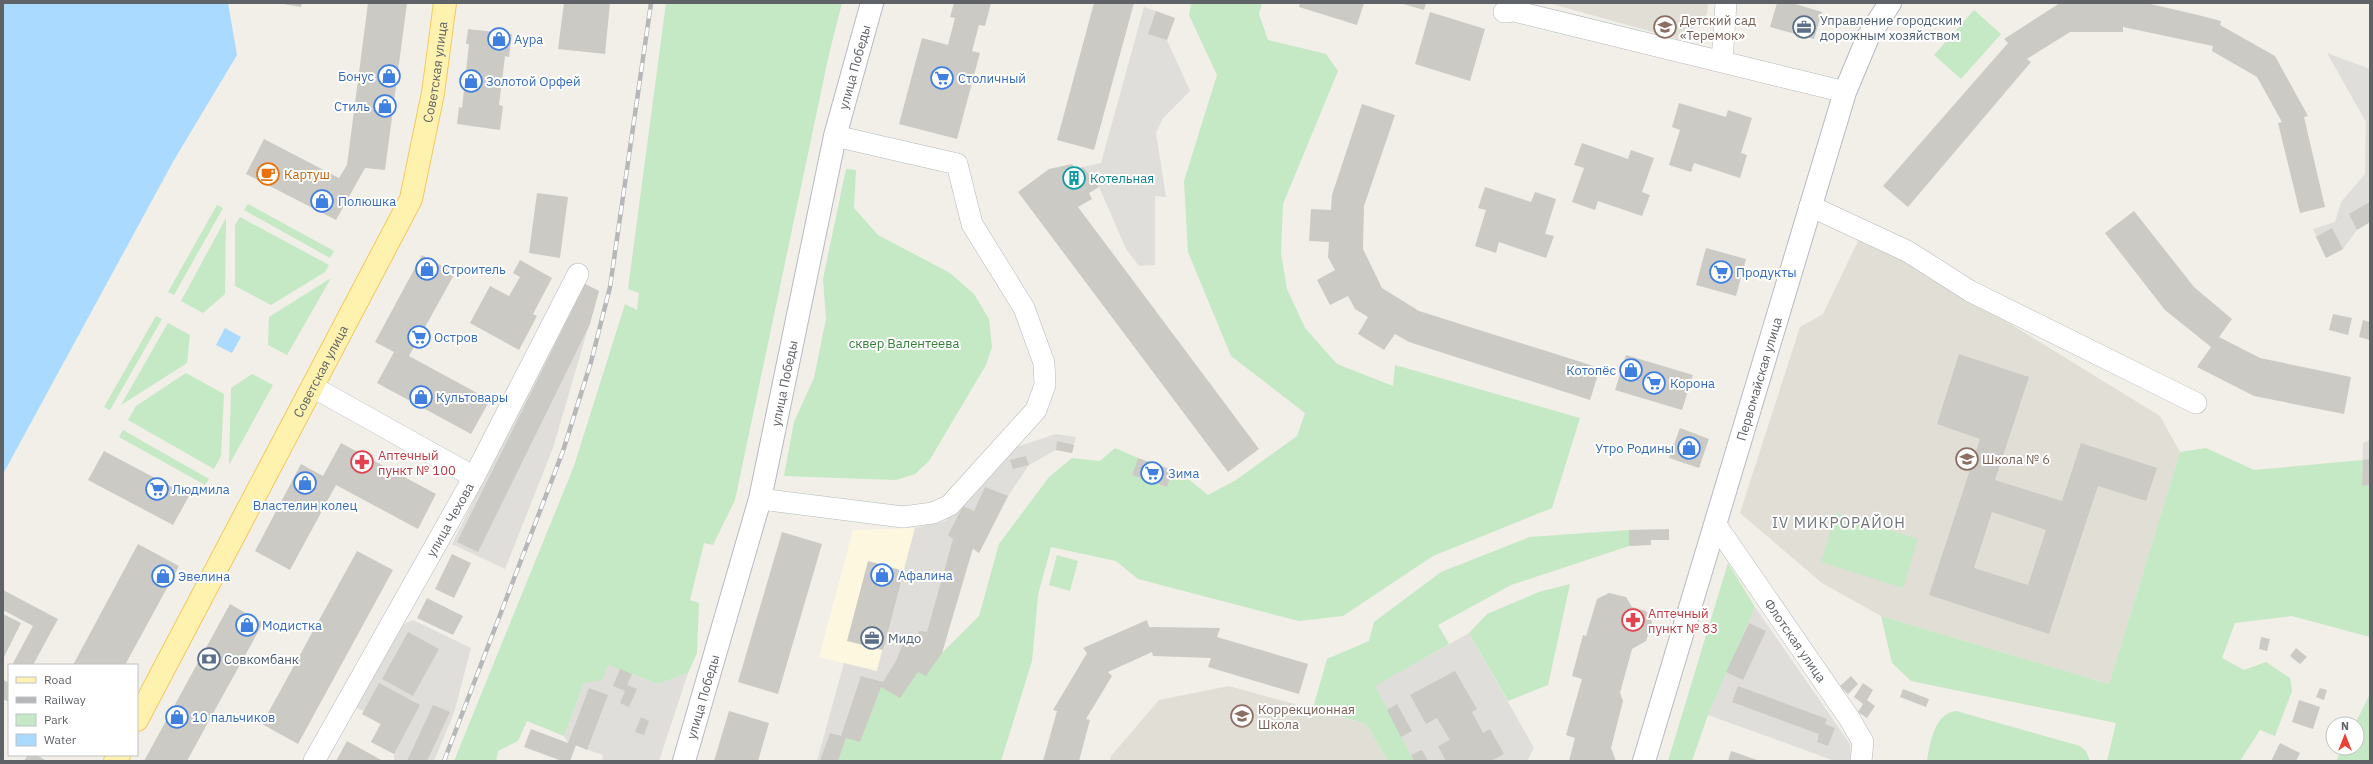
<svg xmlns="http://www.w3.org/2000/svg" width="2373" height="764" viewBox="0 0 2373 764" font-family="'IBM Plex Sans',sans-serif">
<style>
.commercial{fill:#fef7e0}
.industrial{fill:#e0deda}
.education{fill:#e1ded6}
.green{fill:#c5e8c5}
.water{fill:#aadaff}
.building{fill:#cccac5;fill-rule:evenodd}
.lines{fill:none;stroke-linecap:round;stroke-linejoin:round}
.street-casing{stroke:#b5b8bc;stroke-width:22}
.secondary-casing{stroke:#b6babf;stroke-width:24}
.primary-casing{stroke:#f2c960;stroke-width:24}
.street{stroke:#fff;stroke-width:21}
.secondary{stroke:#fff;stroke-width:22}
.primary{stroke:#fff2af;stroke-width:22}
.rail-casing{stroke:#b6b7b8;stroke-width:4.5}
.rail{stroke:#fff;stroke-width:3;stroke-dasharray:9;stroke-linecap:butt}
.labels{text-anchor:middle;stroke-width:4;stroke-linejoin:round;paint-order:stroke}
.education-label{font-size:13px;fill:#785e54;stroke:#fff;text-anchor:start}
.service-label{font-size:13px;fill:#4e5e75;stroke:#fff;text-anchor:start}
.shop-label{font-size:13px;fill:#366cbe;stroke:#fff;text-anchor:start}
.street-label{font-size:13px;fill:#5f6368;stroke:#fff}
.food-label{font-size:13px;fill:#c56008;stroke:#fff;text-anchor:start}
.culture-label{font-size:13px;fill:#0d838f;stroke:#fff;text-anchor:start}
.park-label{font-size:13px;fill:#348238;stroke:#fff}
.health-label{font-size:13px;fill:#be3a42;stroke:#fff;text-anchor:start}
.quarter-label{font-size:15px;letter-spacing:1px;fill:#70757a;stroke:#fff}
</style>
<rect width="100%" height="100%" fill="#f1efe8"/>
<path class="commercial" d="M 915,528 L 876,671 L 819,657 L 853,530 Z"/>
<path class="industrial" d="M 1144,7 L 1175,18 L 1167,40 L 1190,91 L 1163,118 L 1156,133 L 1166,197 L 1155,196 L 1155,265 L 1139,266 L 1126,249 L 1099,187 L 1083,167 L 1101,163 Z
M 2327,53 L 2370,69 L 2370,222 L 2357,230 L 2343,249 L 2326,258 L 2313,229 L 2335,222 L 2341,202 L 2365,174 L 2366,122 Z
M 582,282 L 599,291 L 553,448 L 505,569 L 452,544 Z
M 1056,434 L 1076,437 L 1072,453 L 1056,450 L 1029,465 L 1008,496 L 979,553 L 972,549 L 942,653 L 926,676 L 860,742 L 846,738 L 838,761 L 817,761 L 844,663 L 877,671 L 915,528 L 945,521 L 1016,447 Z
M 2370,440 L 2370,485 L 2362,486 L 2363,443 Z
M 1755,607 L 1850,744 L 1851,761 L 1835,761 L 1708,715 Z
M 413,620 L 471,648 L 454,713 L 434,761 L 394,761 L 394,754 L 371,742 L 380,724 L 362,714 L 364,711 L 352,706 L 396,628 Z
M 1469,633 L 1534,748 L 1527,761 L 1414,761 L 1374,686 Z
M 608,665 L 658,684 L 688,673 L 659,761 L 602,761 L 603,755 L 568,743 L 564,736 L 584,683 Z"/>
<path class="education" d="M 1548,3 L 1708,3 L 1707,14 L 1682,40 Z
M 1859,239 L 1903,258 L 2160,416 L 2180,452 L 2109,684 L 1881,616 L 1822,583 L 1740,513 L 1800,327 L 1823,314 Z
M 1229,686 L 1366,724 L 1388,761 L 1110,761 L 1111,756 L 1159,700 Z"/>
<path class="green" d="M 666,3 L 842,3 L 829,54 L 735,500 L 713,545 L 704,543 L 690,600 L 699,603 L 697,653 L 688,673 L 658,684 L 608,665 L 602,680 L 584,683 L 564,736 L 527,721 L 518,741 L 498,751 L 496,761 L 454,761 L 574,466 L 625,304 L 637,310 L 639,293 L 628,289 Z
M 1191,3 L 1262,3 L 1259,14 L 1268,40 L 1326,54 L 1338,71 L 1283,204 L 1281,253 L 1287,289 L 1305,328 L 1337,364 L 1393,386 L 1395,365 L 1580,418 L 1552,508 L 1433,556 L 1343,616 L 1299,621 L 1138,579 L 1116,561 L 1051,547 L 1038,595 L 1032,661 L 1001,761 L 838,761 L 846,738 L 860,741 L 881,687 L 918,672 L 926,675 L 942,653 L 979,616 L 999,544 L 1049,477 L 1072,458 L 1100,461 L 1115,448 L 1138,458 L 1132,475 L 1167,487 L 1173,470 L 1181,473 L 1208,495 L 1236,480 L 1297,436 L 1305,413 L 1231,356 L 1188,252 L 1184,181 L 1217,75 L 1189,15 Z
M 1974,10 L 2001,34 L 1961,79 L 1934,55 Z
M 846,169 L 856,170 L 854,208 L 878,235 L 950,273 L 974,294 L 989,319 L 992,347 L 986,365 L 929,461 L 915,474 L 896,480 L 784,476 L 794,422 L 814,378 L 826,319 L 823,279 Z
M 248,204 L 334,251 L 330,258 L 244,210 Z
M 217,205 L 223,208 L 174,295 L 168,292 Z
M 240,217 L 329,265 L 325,272 L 271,305 L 235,286 L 235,225 Z
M 226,218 L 225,294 L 203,313 L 181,301 Z
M 331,278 L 287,355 L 268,345 L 269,317 Z
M 156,316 L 162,319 L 110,410 L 104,407 Z
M 168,323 L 190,335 L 187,363 L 121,405 Z
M 186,373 L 224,394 L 221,456 L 214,469 L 128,420 L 136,406 Z
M 252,374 L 273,385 L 229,465 L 231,388 Z
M 123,430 L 209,479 L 205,485 L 119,437 Z
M 2206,448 L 2254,470 L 2363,460 L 2362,486 L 2370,485 L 2370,637 L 2292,616 L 2235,623 L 2222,658 L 2244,670 L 2266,662 L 2290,678 L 2292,691 L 2275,736 L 2260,730 L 2240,761 L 2107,761 L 2116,723 L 1911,681 L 1892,663 L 1881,616 L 2109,684 L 2180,452 Z
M 1836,513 L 1918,539 L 1903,588 L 1821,562 Z
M 1629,530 L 1629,546 L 1511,585 L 1438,625 L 1449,644 L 1375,686 L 1414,761 L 1388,761 L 1366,724 L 1313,708 L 1327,659 L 1369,641 L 1374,622 L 1441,572 L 1530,537 Z
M 1057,555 L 1078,561 L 1070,591 L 1049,585 Z
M 1728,563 L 1755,607 L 1708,715 L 1692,761 L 1668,761 Z
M 1570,584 L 1548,685 L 1508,701 L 1469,633 L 1487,614 L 1539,592 Z
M 2370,694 L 2370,761 L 2336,761 L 2343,748 L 2357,748 L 2357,724 L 2355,724 Z
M 1956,711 L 2080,746 L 2086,751 L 2090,761 L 1927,761 C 1930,742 1935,713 1956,711 Z"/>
<path class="water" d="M 3,3 L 228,3 L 237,55 L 174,160 L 3,474 Z
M 225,328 L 241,337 L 232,353 L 216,345 Z"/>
<path class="building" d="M 277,3 L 302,3 L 301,7 Z
M 368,3 L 407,3 L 385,170 L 365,168 L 336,220 L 246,174 L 264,139 L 339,178 L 347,165 Z
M 564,3 L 610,3 L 605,54 L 558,49 Z
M 954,3 L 991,3 L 985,26 L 979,25 L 972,51 L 980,53 L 957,139 L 899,124 L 922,38 L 948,45 L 955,18 L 950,17 Z
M 1094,3 L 1134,3 L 1094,150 L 1057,140 Z
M 1300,3 L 1364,3 L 1357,25 L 1299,7 Z
M 1400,3 L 1426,3 L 1424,10 Z
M 1777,3 L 1792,3 L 1822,12 L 1814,39 L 1770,27 Z
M 2060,3 L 2146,3 L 2198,15 L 2221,21 L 2220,25 L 2275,56 L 2308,116 L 2304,117 L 2325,207 L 2300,213 L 2278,123 L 2282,122 L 2257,77 L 2212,51 L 2213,46 L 2123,27 L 2123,32 L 2070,32 L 2027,59 L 2031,62 L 1908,207 L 1883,186 L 2008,43 L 2004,39 Z
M 1156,11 L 1175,18 L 1167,40 L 1148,34 Z
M 1430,12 L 1485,29 L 1470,81 L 1415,64 Z
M 468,29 L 512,34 L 509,57 L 505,56 L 499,105 L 503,106 L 500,130 L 457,124 L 459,107 L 462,108 L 469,44 L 466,44 Z
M 1679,103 L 1726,117 L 1728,110 L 1752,118 L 1741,153 L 1747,155 L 1740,178 L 1694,163 L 1691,172 L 1669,165 L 1680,130 L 1672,127 Z
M 1362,104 L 1395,115 L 1364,206 L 1363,249 L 1382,288 L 1419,311 L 1600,368 L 1590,400 L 1409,342 L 1395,334 L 1384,350 L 1358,334 L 1368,317 L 1355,309 L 1348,296 L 1330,305 L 1317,280 L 1335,270 L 1328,257 L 1329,242 L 1309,241 L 1311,209 L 1331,210 L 1332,195 Z
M 1582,143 L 1628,159 L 1631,150 L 1654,158 L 1642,192 L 1650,195 L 1642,216 L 1598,201 L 1595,210 L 1572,202 L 1584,168 L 1574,165 Z
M 1072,164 L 1076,169 L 1083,167 L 1099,187 L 1089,193 L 1092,199 L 1078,207 L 1259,449 L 1228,472 L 1018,192 L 1049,169 Z
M 1485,187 L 1531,202 L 1535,192 L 1556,199 L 1545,234 L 1554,236 L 1546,258 L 1499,242 L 1496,253 L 1475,246 L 1486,210 L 1478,208 Z
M 537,193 L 568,197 L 560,258 L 529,253 Z
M 2370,202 L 2370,222 L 2357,230 L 2349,214 Z
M 2134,211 L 2194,287 L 2232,319 L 2219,337 L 2260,358 L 2351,377 L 2344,414 L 2254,396 L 2197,367 L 2211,347 L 2165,310 L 2105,233 Z
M 2332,228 L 2343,249 L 2326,258 L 2316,237 Z
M 1706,248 L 1746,259 L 1736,296 L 1696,285 Z
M 422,255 L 455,273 L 409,356 L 490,400 L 471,434 L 377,383 L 394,352 L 375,342 Z
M 520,260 L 552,278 L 533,314 L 537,316 L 519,350 L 470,323 L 490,286 L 509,296 L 520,277 L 513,273 Z
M 585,284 L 599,291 L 590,324 L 478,552 L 457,542 Z
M 2333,314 L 2352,318 L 2348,335 L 2329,330 Z
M 2363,320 L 2370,322 L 2370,340 L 2359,337 Z
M 1959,354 L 2029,377 L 1995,480 L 2062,501 L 2081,443 L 2157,468 L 2146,501 L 2098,486 L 2049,634 L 1929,595 L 1980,439 L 1937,424 ZM 1992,512 L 2046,530 L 2028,585 L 1974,568 Z
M 1626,355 L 1693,375 L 1682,410 L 1615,390 Z
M 1680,428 L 1709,439 L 1699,468 L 1669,458 Z
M 1057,441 L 1074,445 L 1072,453 L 1056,450 Z
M 341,443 L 436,494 L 418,529 L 336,485 L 290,570 L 255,551 L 301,464 L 323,476 Z
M 104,451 L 189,496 L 173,525 L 88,480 Z
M 1026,456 L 1029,465 L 1013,469 L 1010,460 Z
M 1138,458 L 1173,470 L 1167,487 L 1132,475 Z
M 2370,459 L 2370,485 L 2362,486 L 2363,460 Z
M 985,487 L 1008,496 L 979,553 L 973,548 L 942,653 L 926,676 L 918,672 L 900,698 L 881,687 L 860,742 L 846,738 L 838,761 L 820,761 L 830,733 L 841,736 L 861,676 L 883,682 L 896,661 L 903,643 L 915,646 L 919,631 L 927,632 L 953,539 L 948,535 L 963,506 L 974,511 Z
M 1669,529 L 1669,540 L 1651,540 L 1651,545 L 1629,546 L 1629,530 Z
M 782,532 L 822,544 L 778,694 L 738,682 Z
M 138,544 L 179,566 L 125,665 L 73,665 Z
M 357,551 L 393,570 L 298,744 L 262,724 Z
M 452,554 L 471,563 L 454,598 L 435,589 Z
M 868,561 L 904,571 L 883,650 L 847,641 Z
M 3,590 L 58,619 L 33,665 L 12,665 L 33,626 L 3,610 Z
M 1609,593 L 1626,597 L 1632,607 L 1646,611 L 1652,622 L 1646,641 L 1632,649 L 1620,693 L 1623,701 L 1611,748 L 1616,761 L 1569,761 L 1575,738 L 1566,735 L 1582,679 L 1572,676 L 1583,635 L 1586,636 L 1597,599 Z
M 427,598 L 463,616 L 453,635 L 417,618 Z
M 230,604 L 263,623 L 211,717 L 187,761 L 144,761 Z
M 3,614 L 21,623 L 3,659 Z
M 1147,620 L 1149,627 L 1220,628 L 1217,637 L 1308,664 L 1299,694 L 1208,667 L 1211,658 L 1153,656 L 1152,652 L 1108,672 L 1112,676 L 1086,719 L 1090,720 L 1079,761 L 1043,761 L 1057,711 L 1053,710 L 1087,653 L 1083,648 Z
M 1749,623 L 1766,631 L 1743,680 L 1726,672 Z
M 408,632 L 439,649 L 413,696 L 382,679 Z
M 2261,637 L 2270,639 L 2267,651 L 2259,649 Z
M 2296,648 L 2307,657 L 2300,664 L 2290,656 Z
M 620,669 L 632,674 L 627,685 L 637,689 L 629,707 L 620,703 L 625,691 L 613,686 Z
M 1455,671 L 1477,709 L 1472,712 L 1483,733 L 1490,729 L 1504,754 L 1491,761 L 1446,761 L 1438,746 L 1450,740 L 1437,718 L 1426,724 L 1410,695 Z
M 1851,676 L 1858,684 L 1848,694 L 1840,686 Z
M 4,680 L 9,683 L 9,702 L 3,699 Z
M 379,683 L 420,705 L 394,754 L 371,742 L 381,724 L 362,714 Z
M 1863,683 L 1873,690 L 1867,700 L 1875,706 L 1867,718 L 1858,712 L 1863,704 L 1854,697 Z
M 1738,686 L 1827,719 L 1825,724 L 1835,728 L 1828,746 L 1817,742 L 1819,734 L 1732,702 Z
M 589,688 L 608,695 L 587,750 L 576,745 L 570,761 L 562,761 L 524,747 L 531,729 L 568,743 Z
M 2320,688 L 2327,690 L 2324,700 L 2316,697 Z
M 1903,689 L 1929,699 L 1926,707 L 1900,697 Z
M 2299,700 L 2320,707 L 2313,729 L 2292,722 Z
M 1397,704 L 1412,731 L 1401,737 L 1387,710 Z
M 433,705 L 450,712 L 427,761 L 407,761 Z
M 729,711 L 769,723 L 758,761 L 714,761 Z
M 641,717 L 649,721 L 644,735 L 635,732 Z
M 347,741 L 383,761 L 336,761 Z
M 2280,743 L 2300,753 L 2296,761 L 2271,761 Z
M 1422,750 L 1428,761 L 1414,761 L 1411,755 Z
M 1731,751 L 1760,761 L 1728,761 Z
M 28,755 L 36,755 L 47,761 L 24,761 Z"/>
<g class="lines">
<g class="street-casing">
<g id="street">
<path d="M 1504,12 L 1514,11 L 1845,92"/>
<path d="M 1722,61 L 1726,3"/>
<path d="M 1810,206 L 1907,251 L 1970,291 L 2196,403"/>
<path d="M 313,387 L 474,477"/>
<path d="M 760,499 L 903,517 L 933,513 L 950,505 L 1036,410 L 1045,385 L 1044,363 L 1024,308 L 972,224 L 957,164 L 835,136"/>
<path id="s1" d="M 1716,525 L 1849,718 L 1863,742 L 1861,761"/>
<path id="s2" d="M 314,761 L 474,477 L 578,274"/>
</g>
</g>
<g class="secondary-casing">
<g id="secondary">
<path id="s3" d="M 684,761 L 760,499 L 835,136 L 872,3"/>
<path id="s4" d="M 1644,761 L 1845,92 L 1868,37 L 1890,3"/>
</g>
</g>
<g class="primary-casing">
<g id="primary">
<path id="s5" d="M 137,720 L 411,199 L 433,93 L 445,3"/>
<path d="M 115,761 L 119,755"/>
</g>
</g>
<use href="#street" class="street"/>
<use href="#secondary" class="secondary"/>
<use href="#primary" class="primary"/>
<g class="rail-casing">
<path id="rail" d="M 444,761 L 563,451 L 591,362 L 610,287 L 651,3"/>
</g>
<use href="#rail" class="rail"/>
</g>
<defs>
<g id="school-ring" transform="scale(1.15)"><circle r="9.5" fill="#fff" stroke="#8d6e63" stroke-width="1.5"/><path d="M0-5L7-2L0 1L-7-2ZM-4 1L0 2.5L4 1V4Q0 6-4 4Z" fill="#8d6e63"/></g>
<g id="office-ring" transform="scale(1.15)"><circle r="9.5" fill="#fff" stroke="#5c6f8a" stroke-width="1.5"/><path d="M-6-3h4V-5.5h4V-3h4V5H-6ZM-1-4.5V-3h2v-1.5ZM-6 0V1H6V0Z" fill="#5c6f8a"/></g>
<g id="shop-ring" transform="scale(1.15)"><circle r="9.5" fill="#fff" stroke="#3f7fe0" stroke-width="1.5"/><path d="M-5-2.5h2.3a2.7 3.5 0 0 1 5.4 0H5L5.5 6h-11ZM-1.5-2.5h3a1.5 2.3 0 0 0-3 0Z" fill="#3f7fe0"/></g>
<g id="supermarket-ring" transform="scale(1.15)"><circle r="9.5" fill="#fff" stroke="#3f7fe0" stroke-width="1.5"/><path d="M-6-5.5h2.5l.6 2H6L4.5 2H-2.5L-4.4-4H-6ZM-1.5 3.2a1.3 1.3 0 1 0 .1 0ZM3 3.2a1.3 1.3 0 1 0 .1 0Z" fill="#3f7fe0"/></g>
<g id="cafe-ring" transform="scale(1.15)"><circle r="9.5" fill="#fff" stroke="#e8710a" stroke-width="1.5"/><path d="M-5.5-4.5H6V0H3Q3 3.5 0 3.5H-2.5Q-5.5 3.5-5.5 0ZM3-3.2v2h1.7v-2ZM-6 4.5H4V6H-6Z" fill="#e8710a"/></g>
<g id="building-ring" transform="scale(1.15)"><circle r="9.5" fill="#fff" stroke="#0f9aa8" stroke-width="1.5"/><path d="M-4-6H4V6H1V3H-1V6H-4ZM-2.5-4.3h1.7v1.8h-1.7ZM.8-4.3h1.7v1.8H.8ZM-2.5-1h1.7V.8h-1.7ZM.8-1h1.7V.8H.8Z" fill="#0f9aa8"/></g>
<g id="pharmacy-ring" transform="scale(1.15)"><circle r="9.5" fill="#fff" stroke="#e0444e" stroke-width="1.5"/><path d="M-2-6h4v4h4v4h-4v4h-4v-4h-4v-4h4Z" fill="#e0444e"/></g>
<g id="bank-ring" transform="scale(1.15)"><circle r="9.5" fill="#fff" stroke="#5c6f8a" stroke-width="1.5"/><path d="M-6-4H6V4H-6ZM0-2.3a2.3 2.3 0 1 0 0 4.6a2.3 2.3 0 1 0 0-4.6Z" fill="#5c6f8a"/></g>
</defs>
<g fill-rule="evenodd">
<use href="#school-ring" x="1665" y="27"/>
<use href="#office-ring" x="1804" y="27"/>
<use href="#shop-ring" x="499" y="39"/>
<use href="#shop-ring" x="389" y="76"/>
<use href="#supermarket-ring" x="942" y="78"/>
<use href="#shop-ring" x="471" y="81"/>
<use href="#shop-ring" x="385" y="106"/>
<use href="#cafe-ring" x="268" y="174"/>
<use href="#building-ring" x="1074" y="178"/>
<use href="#shop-ring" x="322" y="201"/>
<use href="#shop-ring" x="427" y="269"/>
<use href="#supermarket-ring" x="1721" y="272"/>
<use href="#supermarket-ring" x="419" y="337"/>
<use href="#shop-ring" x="1631" y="370"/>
<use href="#supermarket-ring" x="1654" y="383"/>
<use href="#shop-ring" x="421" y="397"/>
<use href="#shop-ring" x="1689" y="448"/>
<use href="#school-ring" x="1967" y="459"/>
<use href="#pharmacy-ring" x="362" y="462"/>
<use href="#supermarket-ring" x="1152" y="473"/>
<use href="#shop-ring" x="305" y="483"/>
<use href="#supermarket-ring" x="157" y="489"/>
<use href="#shop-ring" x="882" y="575"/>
<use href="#shop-ring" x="163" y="576"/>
<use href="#pharmacy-ring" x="1633" y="620"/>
<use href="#shop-ring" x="247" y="625"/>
<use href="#office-ring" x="872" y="638"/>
<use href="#bank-ring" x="209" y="659"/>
<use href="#school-ring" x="1242" y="716"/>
<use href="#shop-ring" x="177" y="717"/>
</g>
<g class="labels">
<g class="education-label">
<text x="1680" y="25">Детский сад<tspan x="1680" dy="15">«Теремок»</tspan></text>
<text x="1982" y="464">Школа № 6</text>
<text x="1258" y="714">Коррекционная<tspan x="1258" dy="15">Школа</tspan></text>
</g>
<g class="service-label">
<text x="1820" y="25">Управление городским<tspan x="1820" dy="15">дорожным хозяйством</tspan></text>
<text x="888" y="643">Мидо</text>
<text x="224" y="664">Совкомбанк</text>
</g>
<g class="shop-label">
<text x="514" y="44">Аура</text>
<text x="374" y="81" text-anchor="end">Бонус</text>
<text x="958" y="83">Столичный</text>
<text x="486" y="86">Золотой Орфей</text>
<text x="370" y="111" text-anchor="end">Стиль</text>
<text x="338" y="206">Полюшка</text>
<text x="442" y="274">Строитель</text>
<text x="1736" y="277">Продукты</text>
<text x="434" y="342">Остров</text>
<text x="1616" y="375" text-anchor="end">Котопёс</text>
<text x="1670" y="388">Корона</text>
<text x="436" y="402">Культовары</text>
<text x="1674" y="453" text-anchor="end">Утро Родины</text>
<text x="1168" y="478">Зима</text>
<text x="172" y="494">Людмила</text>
<text x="305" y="510" text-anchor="middle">Властелин колец</text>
<text x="898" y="580">Афалина</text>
<text x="178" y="581">Эвелина</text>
<text x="262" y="630">Модистка</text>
<text x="192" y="722">10 пальчиков</text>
</g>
<g class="street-label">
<text dy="5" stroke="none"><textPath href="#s3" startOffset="715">улица Победы</textPath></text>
<text dy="5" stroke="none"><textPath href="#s5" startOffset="718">Советская улица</textPath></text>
<text dy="5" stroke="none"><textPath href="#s5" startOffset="394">Советская улица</textPath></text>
<text dy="5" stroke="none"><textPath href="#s4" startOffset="399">Первомайская улица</textPath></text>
<text dy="5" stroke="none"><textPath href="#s3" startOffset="391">улица Победы</textPath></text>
<text dy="5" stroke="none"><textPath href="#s2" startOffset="277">улица Чехова</textPath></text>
<text dy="5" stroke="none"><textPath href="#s1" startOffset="140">Флотская улица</textPath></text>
<text dy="5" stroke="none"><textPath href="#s3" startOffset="67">улица Победы</textPath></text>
</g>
<g class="food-label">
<text x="284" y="179">Картуш</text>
</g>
<g class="culture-label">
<text x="1090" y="183">Котельная</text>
</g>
<g class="park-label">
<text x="904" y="348">сквер Валентеева</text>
</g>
<g class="health-label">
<text x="378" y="460">Аптечный<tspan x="378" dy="15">пункт № 100</tspan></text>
<text x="1648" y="618">Аптечный<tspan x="1648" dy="15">пункт № 83</tspan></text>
</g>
<g class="quarter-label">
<text x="1839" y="528">IV МИКРОРАЙОН</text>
</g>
</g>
<rect width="2373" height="764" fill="none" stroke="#5f6368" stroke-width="8"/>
<rect x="8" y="664" width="130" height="92" fill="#ffffff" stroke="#bfc1c3"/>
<rect x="16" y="677" width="20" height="6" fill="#fff2af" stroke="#bfc1c3"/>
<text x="44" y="684" font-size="12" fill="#5f6368">Road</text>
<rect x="16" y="697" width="20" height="6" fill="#b6b7b8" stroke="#bfc1c3"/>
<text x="44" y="704" font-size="12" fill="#5f6368">Railway</text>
<rect x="16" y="714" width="20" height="12" fill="#c5e8c5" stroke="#bfc1c3"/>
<text x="44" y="724" font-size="12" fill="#5f6368">Park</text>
<rect x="16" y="734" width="20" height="12" fill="#aadaff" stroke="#bfc1c3"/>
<text x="44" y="744" font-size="12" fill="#5f6368">Water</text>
<g transform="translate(2345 736)"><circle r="19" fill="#ffffff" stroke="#bfc1c3"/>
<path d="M0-3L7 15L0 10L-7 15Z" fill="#ea4335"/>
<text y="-6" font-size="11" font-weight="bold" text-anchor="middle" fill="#5f6368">N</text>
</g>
</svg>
